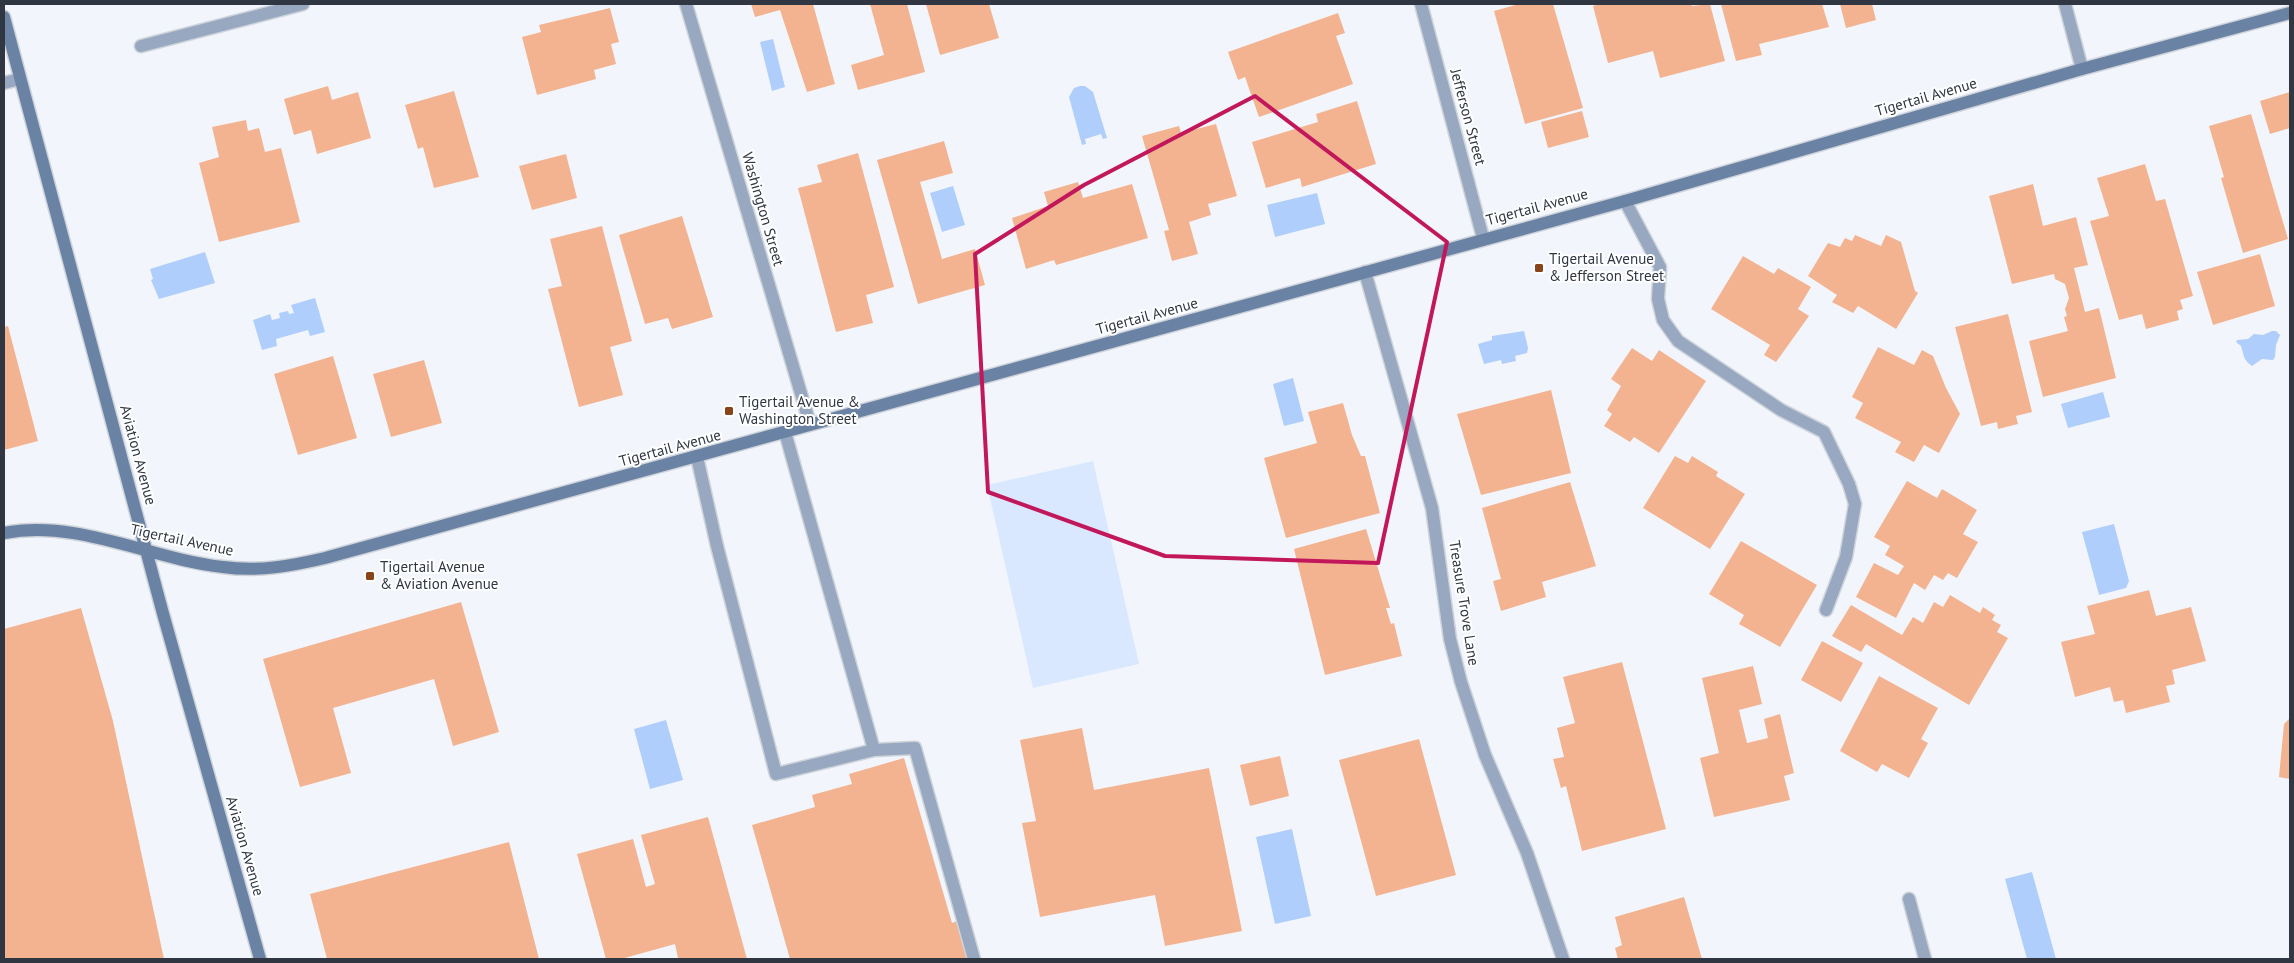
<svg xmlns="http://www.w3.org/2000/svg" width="2294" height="963" viewBox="0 0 2294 963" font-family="'PT Sans',sans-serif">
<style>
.green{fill:#d9e8fe}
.water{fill:#afcefb}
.building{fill:#f3b390}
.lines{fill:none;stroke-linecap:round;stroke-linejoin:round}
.lane-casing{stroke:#cfd4db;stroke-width:15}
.street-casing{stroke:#cfd4db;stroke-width:15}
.secondary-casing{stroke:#cfd4db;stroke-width:15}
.lane{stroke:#97a8c0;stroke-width:12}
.street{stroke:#97a8c0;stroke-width:12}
.secondary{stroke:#6a82a4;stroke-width:12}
.marked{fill:none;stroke:#c2185b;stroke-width:4;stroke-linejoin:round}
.poi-dot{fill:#884418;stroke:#fff;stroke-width:2}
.labels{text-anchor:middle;stroke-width:4;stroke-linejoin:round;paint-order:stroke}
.street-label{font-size:15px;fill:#303742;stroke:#fff}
.poi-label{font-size:15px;fill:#303742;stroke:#fff;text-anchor:start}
</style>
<rect width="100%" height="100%" fill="#f2f6fc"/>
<path class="green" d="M 1093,461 L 1139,664 L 1033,688 L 987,485 Z"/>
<path class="water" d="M 773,39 L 785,87 L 772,91 L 760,42 Z
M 1080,86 L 1085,86 L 1093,92 L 1107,138 L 1103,139 L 1101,134 L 1085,139 L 1086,144 L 1082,145 L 1069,97 L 1074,88 Z
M 953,186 L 965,225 L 942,232 L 930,193 Z
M 1317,193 L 1325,224 L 1275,237 L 1267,205 Z
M 205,252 L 215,283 L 159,299 L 151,280 L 153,279 L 150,269 Z
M 315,298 L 325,332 L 310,336 L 308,330 L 276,339 L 277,346 L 262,350 L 253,320 L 270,314 L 272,320 L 280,318 L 279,313 L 288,311 L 289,314 L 294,313 L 291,305 Z
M 1524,331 L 1528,348 L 1527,353 L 1515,356 L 1516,361 L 1502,364 L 1501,360 L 1484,364 L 1478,344 L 1492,340 L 1492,336 Z
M 2272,331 L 2276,331 L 2280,335 L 2276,345 L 2275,357 L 2273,360 L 2262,359 L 2252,366 C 2243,360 2244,355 2241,346 L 2236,342 L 2237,340 L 2248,339 L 2254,334 L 2263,335 Z
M 1293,378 L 1304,421 L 1284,426 L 1273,384 Z
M 2103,392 L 2110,417 L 2068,428 L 2061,404 Z
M 2114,524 L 2129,581 L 2126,588 L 2099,595 L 2082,532 Z
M 666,720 L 683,780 L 650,789 L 634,729 Z
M 1292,829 L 1311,916 L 1275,924 L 1256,837 Z
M 2032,872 L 2056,959 L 2027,959 L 2005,879 Z"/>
<path class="building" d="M 751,4 L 813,4 L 835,84 L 807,92 L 780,10 L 755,17 Z
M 870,4 L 907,4 L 925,72 L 858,90 L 851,65 L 884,55 Z
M 926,4 L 989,4 L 999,38 L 940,55 Z
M 1519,4 L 1553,4 L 1583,108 L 1525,124 L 1494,11 Z
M 1599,4 L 1691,4 L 1692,6 L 1710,4 L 1725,61 L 1660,78 L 1653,51 L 1608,63 L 1593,6 Z
M 1721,4 L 1822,4 L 1829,27 L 1759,44 L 1762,55 L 1736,61 Z
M 1840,4 L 1872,4 L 1876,20 L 1846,28 Z
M 610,8 L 619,42 L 611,44 L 616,64 L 594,70 L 596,79 L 537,95 L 522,37 L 541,32 L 539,25 Z
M 1338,13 L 1345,33 L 1336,36 L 1353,84 L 1259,117 L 1245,77 L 1238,80 L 1228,52 Z
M 328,86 L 332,100 L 358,92 L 371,138 L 317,154 L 311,130 L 294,135 L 284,99 Z
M 454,91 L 479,177 L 434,188 L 423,147 L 418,149 L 405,105 Z
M 2290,92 L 2290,128 L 2270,134 L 2260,101 Z
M 1357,101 L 1376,164 L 1302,187 L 1300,178 L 1266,188 L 1252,142 L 1318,122 L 1316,114 Z
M 1582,111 L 1589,137 L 1548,148 L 1541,122 Z
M 2251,114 L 2288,239 L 2243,253 L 2221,178 L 2224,177 L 2209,126 Z
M 246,120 L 248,131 L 259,128 L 265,152 L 281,148 L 300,222 L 219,242 L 199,163 L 219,157 L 212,127 Z
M 1216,124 L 1237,196 L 1208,204 L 1211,215 L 1189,222 L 1198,254 L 1172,261 L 1164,231 L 1169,230 L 1142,136 L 1179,126 L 1181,133 Z
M 944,141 L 953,173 L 920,182 L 942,259 L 975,249 L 985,285 L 918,304 L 877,160 Z
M 858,153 L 894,287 L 866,295 L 873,323 L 836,332 L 798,188 L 822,182 L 817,165 Z
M 566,154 L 577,198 L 532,210 L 519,166 Z
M 2145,164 L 2156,201 L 2165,199 L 2193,296 L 2180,300 L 2183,309 L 2177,311 L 2179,320 L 2146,329 L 2142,314 L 2119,320 L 2090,221 L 2109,216 L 2097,178 Z
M 1078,182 L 1083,198 L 1132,184 L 1148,238 L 1056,265 L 1054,260 L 1026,269 L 1012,218 L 1048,206 L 1044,192 Z
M 2033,184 L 2043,226 L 2076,217 L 2088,265 L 2074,268 L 2085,312 L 2099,308 L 2116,378 L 2043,397 L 2029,341 L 2068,331 L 2064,317 L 2067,316 L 2065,309 L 2069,298 L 2065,284 L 2055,279 L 2054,274 L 2012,284 L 1989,196 Z
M 682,216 L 713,317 L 672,329 L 668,318 L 645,324 L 619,235 Z
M 602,226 L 632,341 L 610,347 L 623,395 L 579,407 L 548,289 L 562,286 L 550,239 Z
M 1855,235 L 1881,246 L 1886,235 L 1901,242 L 1915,291 L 1918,293 L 1896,329 L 1858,306 L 1853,313 L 1832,302 L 1837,295 L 1808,276 L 1828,243 L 1840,247 L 1845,238 L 1852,241 Z
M 2260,254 L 2275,306 L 2213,325 L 2197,272 Z
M 1743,256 L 1774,274 L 1778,268 L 1811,287 L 1798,309 L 1809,316 L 1776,362 L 1764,355 L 1770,345 L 1711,309 Z
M 2008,314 L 2032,412 L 2016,416 L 2018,424 L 1998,429 L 1997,422 L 1981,426 L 1955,327 Z
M 8,326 L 38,441 L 4,450 L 4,327 Z
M 1878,347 L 1914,365 L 1922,350 L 1933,356 L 1946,388 L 1960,414 L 1939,453 L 1924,445 L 1914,462 L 1895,452 L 1901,442 L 1855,418 L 1863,403 L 1852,397 Z
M 1632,348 L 1652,361 L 1659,350 L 1706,381 L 1659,453 L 1634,437 L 1630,442 L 1604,426 L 1612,414 L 1607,410 L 1621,386 L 1611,379 Z
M 333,356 L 357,438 L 298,455 L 274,374 Z
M 424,360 L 442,423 L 391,437 L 373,374 Z
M 1551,390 L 1571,473 L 1481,495 L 1457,414 Z
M 1343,403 L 1352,435 L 1361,456 L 1365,456 L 1380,513 L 1286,538 L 1264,458 L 1317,443 L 1308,412 Z
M 1675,456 L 1688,463 L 1692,456 L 1718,472 L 1716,476 L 1745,494 L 1710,549 L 1643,508 Z
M 1907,481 L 1937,498 L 1942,489 L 1977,510 L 1963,534 L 1978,542 L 1957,578 L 1948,573 L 1943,580 L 1934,575 L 1925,590 L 1914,583 L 1896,618 L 1856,597 L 1874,563 L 1898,575 L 1904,566 L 1885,555 L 1890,546 L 1874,537 Z
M 1570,482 L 1596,566 L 1542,582 L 1546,597 L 1501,611 L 1493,581 L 1501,579 L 1482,508 Z
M 1366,529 L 1390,608 L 1386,608 L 1391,624 L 1394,623 L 1402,656 L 1325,675 L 1294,549 Z
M 1741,541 L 1817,585 L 1780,647 L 1739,624 L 1744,615 L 1709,594 Z
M 2149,590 L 2156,616 L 2191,607 L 2206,661 L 2172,670 L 2175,684 L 2166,686 L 2170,702 L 2126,713 L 2123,700 L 2114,702 L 2110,687 L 2075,697 L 2061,642 L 2095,634 L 2087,606 Z
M 1950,595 L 1980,613 L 1983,607 L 1995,615 L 1992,620 L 2001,625 L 1997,632 L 2008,638 L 1969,705 L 1866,644 L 1861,652 L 1832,636 L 1851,605 L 1902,635 L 1913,617 L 1923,623 L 1934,602 L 1943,607 Z
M 461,602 L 499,732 L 453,746 L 434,679 L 333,708 L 351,773 L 300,787 L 263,659 Z
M 81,608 L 113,721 L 164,959 L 4,959 L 4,629 Z
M 1822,641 L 1863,663 L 1841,702 L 1801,680 Z
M 1622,662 L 1666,829 L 1582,851 L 1566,786 L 1561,788 L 1553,759 L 1564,757 L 1557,728 L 1575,723 L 1563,677 Z
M 1753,666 L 1762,704 L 1739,710 L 1747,743 L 1768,738 L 1764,719 L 1780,714 L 1794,773 L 1784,776 L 1790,800 L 1714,817 L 1700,758 L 1719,753 L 1702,678 Z
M 1879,676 L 1938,708 L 1921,739 L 1928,743 L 1909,778 L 1882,764 L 1877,772 L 1840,751 Z
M 2290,718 L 2290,779 L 2279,777 L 2284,724 Z
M 1082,728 L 1094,790 L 1209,768 L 1242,931 L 1165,946 L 1155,895 L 1040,917 L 1022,823 L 1036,821 L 1020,740 Z
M 1419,739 L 1456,875 L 1376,896 L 1339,760 Z
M 1280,756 L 1289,796 L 1250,806 L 1240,765 Z
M 904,758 L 952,923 L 957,921 L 969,959 L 790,959 L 752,825 L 815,807 L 812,795 L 852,784 L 849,774 Z
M 708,817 L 747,959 L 675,959 L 678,958 L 675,944 L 621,959 L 606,959 L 577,854 L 633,839 L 646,887 L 655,884 L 641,835 Z
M 509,842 L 539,959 L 327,959 L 310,894 Z
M 1684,897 L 1702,959 L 1618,959 L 1615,948 L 1622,945 L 1615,917 Z"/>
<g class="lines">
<g class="lane-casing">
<path id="lane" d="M 1625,201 L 1660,267 L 1658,299 L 1663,320 L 1678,341 L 1781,410 L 1824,432 L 1849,484 L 1855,504 L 1846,557 L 1826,610
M 697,457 L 717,546 L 776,774 L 874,750 L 785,432
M 874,750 L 915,748 L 974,959
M 1909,899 L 1925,959"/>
</g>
<g class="street-casing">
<path id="street" d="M 686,4 L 810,424
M 1421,4 L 1483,238
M 2065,4 L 2082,69
M 141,46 L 303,4
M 4,83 L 20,79
M 1365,272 L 1432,508 L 1450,639 L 1461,682 L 1485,755 L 1527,853 L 1563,959"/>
</g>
<g class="secondary-casing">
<path id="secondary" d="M 4,17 L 162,610 L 260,959
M 4,533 C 79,519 150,559 223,567 C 258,572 291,566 325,558 L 1625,201 L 2082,69 L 2290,13"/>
</g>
<use href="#lane" class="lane"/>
<use href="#street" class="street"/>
<use href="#secondary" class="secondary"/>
</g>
<path class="marked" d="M 1255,96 L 1447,242 L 1378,563 L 1165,556 L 988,492 L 975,254 L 1084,185 Z"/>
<g class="poi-dot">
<rect x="1534" y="263" width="10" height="10" rx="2.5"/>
<rect x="724" y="406" width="10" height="10" rx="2.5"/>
<rect x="365" y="571" width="10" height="10" rx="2.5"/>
</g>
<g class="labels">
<g class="street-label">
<text transform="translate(1926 97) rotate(-16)" y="5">Tigertail Avenue</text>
<text transform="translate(1468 117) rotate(75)" y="5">Jefferson Street</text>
<text transform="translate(1537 207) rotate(-15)" y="5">Tigertail Avenue</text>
<text transform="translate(763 209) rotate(74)" y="5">Washington Street</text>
<text transform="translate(1147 316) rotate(-15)" y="5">Tigertail Avenue</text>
<text transform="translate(670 448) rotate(-15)" y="5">Tigertail Avenue</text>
<text transform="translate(138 455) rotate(75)" y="5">Aviation Avenue</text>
<text transform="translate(182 540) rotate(12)" y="5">Tigertail Avenue</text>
<text transform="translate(1464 603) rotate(81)" y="5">Treasure Trove Lane</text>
<text transform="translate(245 846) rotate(74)" y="5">Aviation Avenue</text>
</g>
<g class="poi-label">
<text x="1549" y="264">Tigertail Avenue<tspan x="1549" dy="17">&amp; Jefferson Street</tspan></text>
<text x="739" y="407">Tigertail Avenue &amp;<tspan x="739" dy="17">Washington Street</tspan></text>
<text x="380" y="572">Tigertail Avenue<tspan x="380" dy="17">&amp; Aviation Avenue</tspan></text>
</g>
</g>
<rect width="2294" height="963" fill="none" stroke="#303742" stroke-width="10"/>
</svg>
